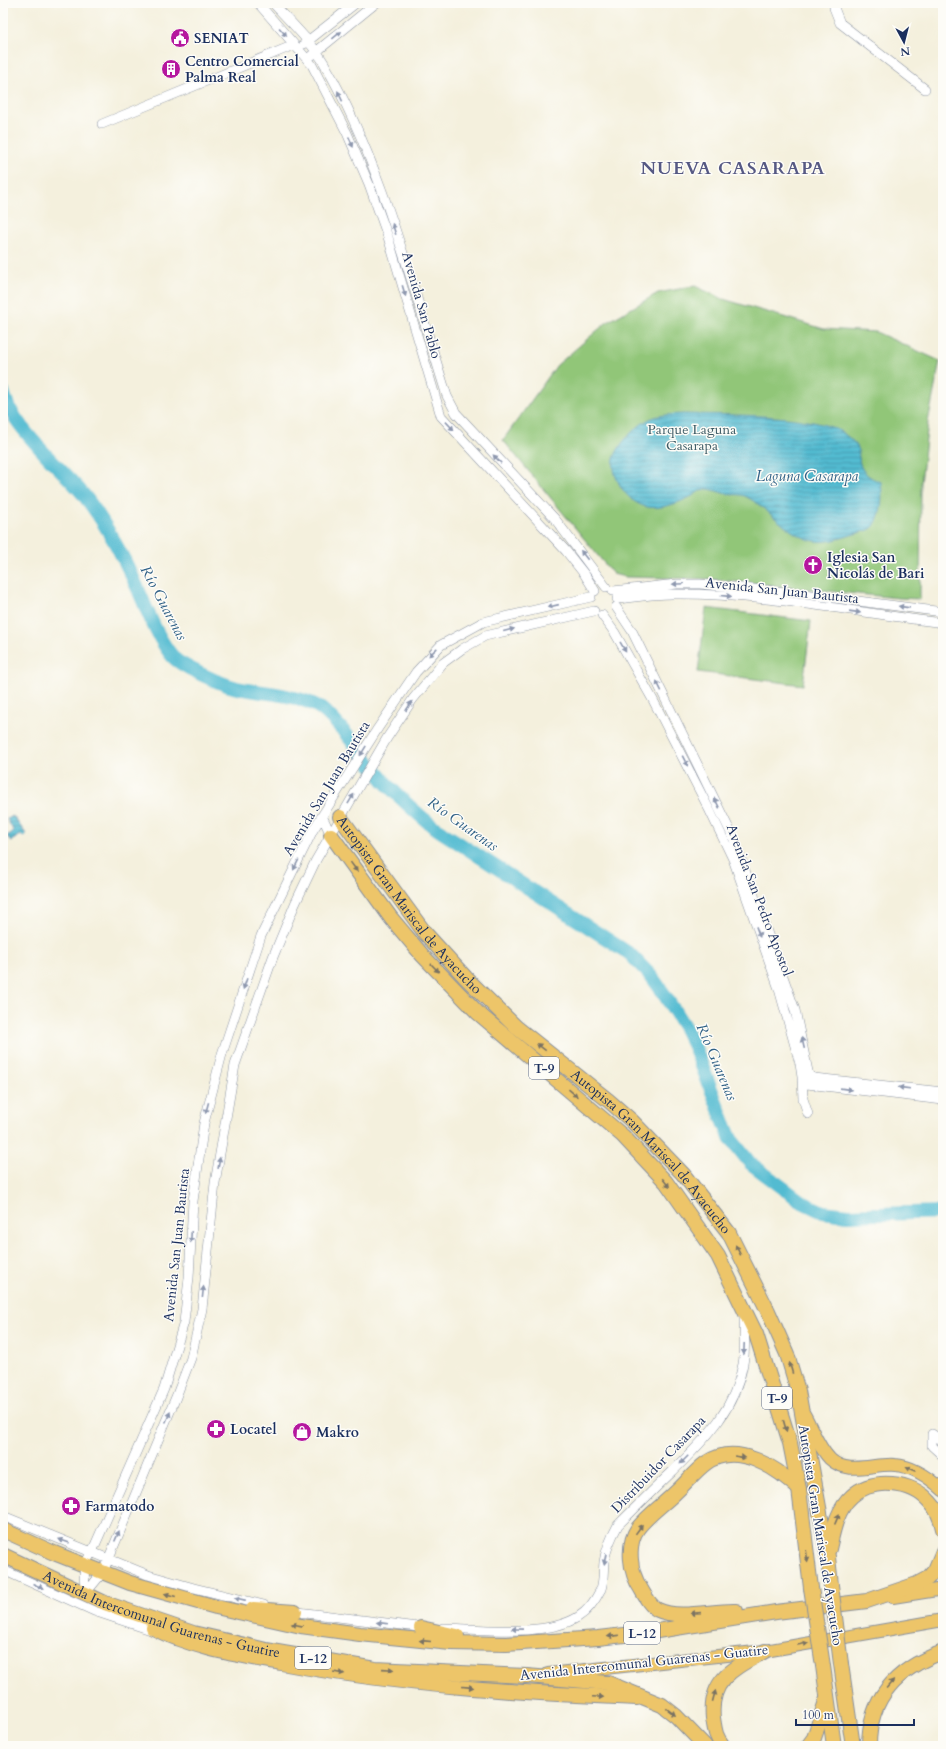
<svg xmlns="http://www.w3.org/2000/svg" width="946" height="1749" viewBox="0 0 946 1749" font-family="Cardo,serif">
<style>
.park{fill:#91c678;stroke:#567a6b}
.water{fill:url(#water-rules);stroke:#377598}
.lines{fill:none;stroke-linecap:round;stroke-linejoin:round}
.river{stroke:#53bbd1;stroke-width:14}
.minor-casing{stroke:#88909e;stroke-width:10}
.major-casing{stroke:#88909e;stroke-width:14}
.highway-casing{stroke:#88909e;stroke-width:16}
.minor{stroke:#fff;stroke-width:9}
.major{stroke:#edc569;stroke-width:12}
.highway{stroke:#edc569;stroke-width:14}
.highway-bridge-casing{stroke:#88909e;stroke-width:16;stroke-linecap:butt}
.highway-bridge{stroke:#edc569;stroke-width:14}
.oneway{fill:#8d97ae}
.oneway2{fill:#797263}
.labels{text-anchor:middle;stroke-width:3;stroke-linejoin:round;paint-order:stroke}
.shield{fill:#fdfcf7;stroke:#5f6c8c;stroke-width:1}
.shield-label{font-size:13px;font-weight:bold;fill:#1b2f5e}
.poi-label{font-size:14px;font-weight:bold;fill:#1b2f5e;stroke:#fdfcf7;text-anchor:start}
.street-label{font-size:14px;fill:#1b2f5e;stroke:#fdfcf7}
.park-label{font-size:14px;fill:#3e5c66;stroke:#fdfcf7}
.water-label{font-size:15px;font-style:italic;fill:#2f6086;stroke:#fdfcf7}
.district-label{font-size:18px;font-weight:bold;letter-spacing:1px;fill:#565984;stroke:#fdfcf7}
</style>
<defs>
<pattern id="water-rules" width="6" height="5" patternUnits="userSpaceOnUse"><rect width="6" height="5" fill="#53bbd1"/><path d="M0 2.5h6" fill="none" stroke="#4498ad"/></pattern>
</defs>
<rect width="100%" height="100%" fill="#fdfcf7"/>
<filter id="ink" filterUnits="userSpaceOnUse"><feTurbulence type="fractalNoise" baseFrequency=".025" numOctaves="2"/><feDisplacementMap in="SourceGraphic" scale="8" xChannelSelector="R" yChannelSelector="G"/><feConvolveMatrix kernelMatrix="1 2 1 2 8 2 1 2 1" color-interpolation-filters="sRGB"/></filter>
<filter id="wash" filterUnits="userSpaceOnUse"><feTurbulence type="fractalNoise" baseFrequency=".012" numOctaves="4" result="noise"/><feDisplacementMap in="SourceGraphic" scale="16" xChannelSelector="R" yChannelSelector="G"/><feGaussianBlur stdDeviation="0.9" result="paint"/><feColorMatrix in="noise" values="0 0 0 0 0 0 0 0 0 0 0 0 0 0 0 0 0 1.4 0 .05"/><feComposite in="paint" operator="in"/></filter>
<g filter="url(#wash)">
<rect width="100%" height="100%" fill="#f4f0dd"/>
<path class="park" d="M 695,286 L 723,299 L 824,329 L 876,332 L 940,361 L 928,422 L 921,483 L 920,599 L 898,598 L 708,579 L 625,577 L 613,574 L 503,440 L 557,365 L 606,323 L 658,293 Z
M 706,608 L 811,621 L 803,685 L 698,672 Z"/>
<path class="water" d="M 683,414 C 718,415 816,413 843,433 C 848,437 858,444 859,451 C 859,453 858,455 859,457 C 859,471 869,478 881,482 C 883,496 882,514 874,526 C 870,531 863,531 858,533 C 840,538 823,546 805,538 C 782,529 766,506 745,496 C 741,494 733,495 728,494 C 720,493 712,488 704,489 C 700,490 697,493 694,495 C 679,503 655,513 639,504 C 624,497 611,475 614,459 C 618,444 637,425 650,419 C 660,414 672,415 683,414 Z
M 13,816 L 26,834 L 24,837 L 21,835 L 11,841 L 7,836 L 13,832 L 13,830 L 7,819 Z"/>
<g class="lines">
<path class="river" d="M 3,391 C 10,425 60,467 83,494 C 104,520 124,558 138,589 C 147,610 158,640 173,657 C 177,662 184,665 189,668 C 204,676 221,684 237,688 C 262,693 292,694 315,705 C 335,715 368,763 384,781 C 400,798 416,813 434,827 L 630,954 L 652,977 L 664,994 L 685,1028 L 695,1048 L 725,1125 L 731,1139 L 750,1163 L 802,1202 L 823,1212 L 848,1215 L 943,1212"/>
</g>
</g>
<g filter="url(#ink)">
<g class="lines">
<g class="minor-casing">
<path id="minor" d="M 258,3 L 312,65 L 347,133 L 369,184 L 388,237 L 441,416 L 566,551 L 585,575 L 595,591
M 273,3 C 290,22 311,41 324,63 C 382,163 412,286 447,396 L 456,413 L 555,519 L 606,587
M 835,3 L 834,8 L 840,23 L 925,89
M 304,44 L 356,3
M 311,56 L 376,3
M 102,124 L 294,45
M 613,591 L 677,584 L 700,584 L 796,593 L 943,612
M 617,599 C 635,597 654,594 672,594 C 762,593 853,612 943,623
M 616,607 L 632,631 L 733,837 L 795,1010 L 809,1076 L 814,1078 L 943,1092
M 602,615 L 615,633 L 653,700 L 710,811 L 733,859 L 779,989 L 800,1064 L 802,1077 L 807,1084 L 943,1100
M 322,816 L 331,835
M 802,1077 L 803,1099 L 808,1114
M 932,1434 L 932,1446 L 943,1456
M 932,1434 L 943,1441
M 3,1516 L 148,1575 L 194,1588 L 264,1605
M 3,1570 L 94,1611 L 157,1632
M 85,1594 L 84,1565 L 92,1552 L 164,1389 L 184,1322 L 189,1278 L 193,1201 L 204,1123 L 222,1054 L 261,936 L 313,830 L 378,728 L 416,672 L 441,645 L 483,622 L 591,597
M 85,1594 L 103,1572 L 176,1397 L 191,1358 L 202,1309 L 215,1183 L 235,1065 L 273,957 L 295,904 L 316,860 L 387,738 L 413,699 L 443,663 L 462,649 L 485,636 L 594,611
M 290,1611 L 426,1628
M 443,1628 C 481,1629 546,1637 578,1617 C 588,1611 596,1599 601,1589 C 604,1580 603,1571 604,1562 C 606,1548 612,1536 618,1525 C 636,1507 654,1489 673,1471 C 705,1439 734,1412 743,1364 C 746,1348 744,1331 744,1315"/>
</g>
<g class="major-casing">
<path id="major" d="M 804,1414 C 812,1428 818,1447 830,1459 C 848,1476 874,1463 895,1465 C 913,1466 931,1479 943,1490
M 893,1597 L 943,1589
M 548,1674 L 765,1651 L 943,1620"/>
</g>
<g class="highway-casing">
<g id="highway">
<path id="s1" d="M 340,817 L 425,933 L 466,978 L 516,1027 L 609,1101 L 632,1121 L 683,1174 L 729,1233 L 768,1311 L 787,1354 L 798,1391 L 828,1557 L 831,1585"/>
<path d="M 331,835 L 391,918 L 423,956 L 478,1013 L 623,1136 L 666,1182 L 718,1256 L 756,1334 L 790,1443 L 799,1489 L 811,1588"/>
<path d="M 3,1530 L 54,1553 L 130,1583 L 216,1607 L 301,1626 L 360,1634 L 451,1643 L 506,1644 L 598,1638 L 651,1632 L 776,1612 L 867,1601 L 917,1584 L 928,1578 L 935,1570 L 943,1551"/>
<path d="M 829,1549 C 833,1531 837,1509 852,1496 C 873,1477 912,1481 930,1502 C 937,1509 941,1519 943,1529"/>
<path id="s2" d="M 3,1555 L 105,1603 L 193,1633 L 266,1650 L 375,1669 L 527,1676 L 608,1683 L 662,1705 L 676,1716 L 705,1746"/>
<path d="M 253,1609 L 295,1612"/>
<path d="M 736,1611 C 713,1610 679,1620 658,1610 C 650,1606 645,1596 641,1589 C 630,1573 626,1545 638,1528 C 648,1515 664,1504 676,1492 C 686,1483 695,1471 706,1463 C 737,1441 777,1468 799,1489"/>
<path d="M 153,1628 C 192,1648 238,1655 281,1663 C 398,1685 518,1693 637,1698"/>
<path d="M 421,1628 L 457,1636"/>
<path d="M 841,1664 L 853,1746"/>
<path d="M 823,1666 L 834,1746"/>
<path d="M 723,1746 C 715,1736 715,1730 713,1718 C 709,1678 735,1668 765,1651"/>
<path d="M 808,1746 L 814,1738 L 826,1701"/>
<path d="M 869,1746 C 869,1696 898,1668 943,1652"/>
</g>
</g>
<use href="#minor" class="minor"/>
<use href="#major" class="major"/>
<use href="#highway" class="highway"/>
<g class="highway-bridge-casing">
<path id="highway-bridge" d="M 831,1585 L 841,1664
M 811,1588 L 823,1666"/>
</g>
<use href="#highway-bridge" class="highway-bridge"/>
</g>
<defs><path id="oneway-solid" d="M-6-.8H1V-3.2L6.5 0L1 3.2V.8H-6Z"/></defs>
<g class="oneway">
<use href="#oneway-solid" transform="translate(283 32) rotate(49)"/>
<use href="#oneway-solid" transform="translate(337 35) rotate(-39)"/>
<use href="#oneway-solid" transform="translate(340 96) rotate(-115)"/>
<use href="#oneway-solid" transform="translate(351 142) rotate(67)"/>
<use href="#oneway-solid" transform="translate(394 229) rotate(-108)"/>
<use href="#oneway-solid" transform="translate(404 291) rotate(73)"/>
<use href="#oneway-solid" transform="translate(450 426) rotate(47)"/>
<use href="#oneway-solid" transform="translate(497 459) rotate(-134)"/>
<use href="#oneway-solid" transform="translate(584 555) rotate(-127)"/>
<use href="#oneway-solid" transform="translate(678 584) rotate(177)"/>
<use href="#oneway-solid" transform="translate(726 596) rotate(5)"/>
<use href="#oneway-solid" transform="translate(553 606) rotate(167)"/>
<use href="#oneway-solid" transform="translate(904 607) rotate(-172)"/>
<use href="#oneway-solid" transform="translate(855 612) rotate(8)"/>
<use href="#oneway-solid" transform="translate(509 630) rotate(-14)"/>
<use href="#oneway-solid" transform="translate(623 647) rotate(60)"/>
<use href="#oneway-solid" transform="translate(433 652) rotate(136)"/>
<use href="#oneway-solid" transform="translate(659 686) rotate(-116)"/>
<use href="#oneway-solid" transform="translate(409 706) rotate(-57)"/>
<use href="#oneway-solid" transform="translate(363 751) rotate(122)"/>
<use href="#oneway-solid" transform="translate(685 761) rotate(63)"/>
<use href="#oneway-solid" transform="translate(351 799) rotate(-59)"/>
<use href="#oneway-solid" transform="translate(717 803) rotate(-116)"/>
<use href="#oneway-solid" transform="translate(296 865) rotate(117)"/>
<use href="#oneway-solid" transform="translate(758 932) rotate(70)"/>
<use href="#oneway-solid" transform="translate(245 984) rotate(109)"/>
<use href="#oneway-solid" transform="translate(803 1043) rotate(-103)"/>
<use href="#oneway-solid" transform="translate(904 1088) rotate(-173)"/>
<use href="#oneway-solid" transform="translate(846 1089) rotate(8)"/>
<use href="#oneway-solid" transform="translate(207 1108) rotate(105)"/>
<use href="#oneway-solid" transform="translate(219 1163) rotate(-81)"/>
<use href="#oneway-solid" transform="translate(191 1237) rotate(93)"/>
<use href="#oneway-solid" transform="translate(203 1292) rotate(-84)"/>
<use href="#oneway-solid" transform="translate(744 1349) rotate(92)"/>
<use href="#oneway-solid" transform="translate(168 1417) rotate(-67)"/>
<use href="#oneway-solid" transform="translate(684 1460) rotate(135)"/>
<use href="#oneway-solid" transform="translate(117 1536) rotate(-67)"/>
<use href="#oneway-solid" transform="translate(64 1541) rotate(-160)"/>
<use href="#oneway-solid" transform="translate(605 1559) rotate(101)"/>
<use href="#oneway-solid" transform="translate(38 1586) rotate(24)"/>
<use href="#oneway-solid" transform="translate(240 1599) rotate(-167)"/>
<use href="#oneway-solid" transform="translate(382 1623) rotate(-173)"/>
<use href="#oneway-solid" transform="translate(517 1629) rotate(-179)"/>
</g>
<g class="oneway2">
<use href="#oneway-solid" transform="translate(354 867) rotate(54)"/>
<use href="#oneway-solid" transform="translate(435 968) rotate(46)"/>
<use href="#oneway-solid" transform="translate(541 1047) rotate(-142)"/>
<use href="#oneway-solid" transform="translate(573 1093) rotate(41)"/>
<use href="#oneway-solid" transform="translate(666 1183) rotate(51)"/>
<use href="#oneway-solid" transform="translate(738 1250) rotate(-117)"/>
<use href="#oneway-solid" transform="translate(791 1368) rotate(-106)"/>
<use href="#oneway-solid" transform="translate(785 1426) rotate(74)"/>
<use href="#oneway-solid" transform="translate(740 1457) rotate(9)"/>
<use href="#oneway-solid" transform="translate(911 1469) rotate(-158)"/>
<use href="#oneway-solid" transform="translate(837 1519) rotate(-67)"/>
<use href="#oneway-solid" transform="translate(639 1529) rotate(-54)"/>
<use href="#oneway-solid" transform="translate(807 1556) rotate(83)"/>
<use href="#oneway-solid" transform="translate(170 1595) rotate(-165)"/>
<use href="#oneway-solid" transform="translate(696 1613) rotate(176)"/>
<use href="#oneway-solid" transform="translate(297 1625) rotate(-169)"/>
<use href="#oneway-solid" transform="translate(613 1636) rotate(174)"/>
<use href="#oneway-solid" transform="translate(425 1641) rotate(-175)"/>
<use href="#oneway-solid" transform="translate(803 1644) rotate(-10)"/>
<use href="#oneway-solid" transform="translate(388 1669) rotate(4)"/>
<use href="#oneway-solid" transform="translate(339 1673) rotate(9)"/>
<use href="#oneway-solid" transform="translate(890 1684) rotate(-50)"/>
<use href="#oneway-solid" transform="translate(468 1687) rotate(5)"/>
<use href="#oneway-solid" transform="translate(714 1696) rotate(-75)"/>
<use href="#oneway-solid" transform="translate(598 1697) rotate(3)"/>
<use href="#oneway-solid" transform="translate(671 1712) rotate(38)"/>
</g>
</g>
<defs>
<g id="civic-disc" transform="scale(1)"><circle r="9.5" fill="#b5179e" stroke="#fdfcf7"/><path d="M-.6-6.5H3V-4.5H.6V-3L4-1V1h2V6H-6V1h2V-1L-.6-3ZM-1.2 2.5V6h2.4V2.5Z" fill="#fff"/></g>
<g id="building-disc" transform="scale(1)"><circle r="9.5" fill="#b5179e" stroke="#fdfcf7"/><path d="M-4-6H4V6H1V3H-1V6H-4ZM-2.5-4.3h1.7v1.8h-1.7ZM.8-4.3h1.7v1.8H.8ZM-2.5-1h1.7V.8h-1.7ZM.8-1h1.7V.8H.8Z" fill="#fff"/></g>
<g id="church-disc" transform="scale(1)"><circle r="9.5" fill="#b5179e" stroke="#fdfcf7"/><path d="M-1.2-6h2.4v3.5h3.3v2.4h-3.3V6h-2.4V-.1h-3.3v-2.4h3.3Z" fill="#fff"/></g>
<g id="pharmacy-disc" transform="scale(1)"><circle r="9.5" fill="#b5179e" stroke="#fdfcf7"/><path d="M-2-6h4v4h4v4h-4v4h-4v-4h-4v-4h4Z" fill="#fff"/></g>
<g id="shop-disc" transform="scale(1)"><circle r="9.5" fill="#b5179e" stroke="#fdfcf7"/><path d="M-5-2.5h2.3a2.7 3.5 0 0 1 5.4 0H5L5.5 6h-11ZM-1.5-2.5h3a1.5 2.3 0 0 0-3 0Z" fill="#fff"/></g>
</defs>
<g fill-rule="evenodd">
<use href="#civic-disc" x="180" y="38"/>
<use href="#building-disc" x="171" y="69"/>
<use href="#church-disc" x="813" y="565"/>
<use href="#pharmacy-disc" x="216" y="1429"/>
<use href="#shop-disc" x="302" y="1432"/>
<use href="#pharmacy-disc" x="71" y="1506"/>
</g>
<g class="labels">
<g class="shield">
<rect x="529" y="1057" width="30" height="22" rx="3"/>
<rect x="762" y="1387" width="30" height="22" rx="3"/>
<rect x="624" y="1622" width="36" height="22" rx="3"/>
<rect x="295" y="1647" width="36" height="22" rx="3"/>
</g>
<g class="shield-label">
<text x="544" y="1073">T-9</text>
<text x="777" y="1403">T-9</text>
<text x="642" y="1638">L-12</text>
<text x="313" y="1663">L-12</text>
</g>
<g class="poi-label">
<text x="194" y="43">SENIAT</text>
<text x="185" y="66">Centro Comercial<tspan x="185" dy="16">Palma Real</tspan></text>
<text x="827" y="562">Iglesia San<tspan x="827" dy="16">Nicolás de Bari</tspan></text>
<text x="230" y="1434">Locatel</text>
<text x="316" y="1437">Makro</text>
<text x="85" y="1511">Farmatodo</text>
</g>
<g class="street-label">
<text transform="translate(422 305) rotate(74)" y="5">Avenida San Pablo</text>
<text transform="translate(782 590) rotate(6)" y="5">Avenida San Juan Bautista</text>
<text transform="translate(326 788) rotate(-59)" y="5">Avenida San Juan Bautista</text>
<text transform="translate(760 900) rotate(69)" y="5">Avenida San Pedro Apostol</text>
<text dy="5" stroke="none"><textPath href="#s1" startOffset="112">Autopista Gran Mariscal de Ayacucho</textPath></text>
<text dy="5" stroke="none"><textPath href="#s1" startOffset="459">Autopista Gran Mariscal de Ayacucho</textPath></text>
<text transform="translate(176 1245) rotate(-84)" y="5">Avenida San Juan Bautista</text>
<text transform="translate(658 1464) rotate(-46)" y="5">Distribuidor Casarapa</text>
<text transform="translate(821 1535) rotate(81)" y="5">Autopista Gran Mariscal de Ayacucho</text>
<text dy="5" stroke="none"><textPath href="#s2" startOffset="170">Avenida Intercomunal Guarenas - Guatire</textPath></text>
<text transform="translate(644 1662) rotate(-6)" y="5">Avenida Intercomunal Guarenas - Guatire</text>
</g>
<g class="park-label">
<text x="692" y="434">Parque Laguna<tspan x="692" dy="16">Casarapa</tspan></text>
</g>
<g class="water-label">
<text x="807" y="481">Laguna Casarapa</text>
<text transform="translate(164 603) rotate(62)" y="5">Río Guarenas</text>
<text transform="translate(463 824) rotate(35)" y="5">Río Guarenas</text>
<text transform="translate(717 1062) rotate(67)" y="5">Río Guarenas</text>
</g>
<g class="district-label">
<text x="733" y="174">NUEVA CASARAPA</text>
</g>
</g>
<rect width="946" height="1749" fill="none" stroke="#fdfcf7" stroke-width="16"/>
<g transform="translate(904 42) rotate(173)" stroke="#fdfcf7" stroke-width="3" paint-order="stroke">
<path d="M0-3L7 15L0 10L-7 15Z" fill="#1b2f5e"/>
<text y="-6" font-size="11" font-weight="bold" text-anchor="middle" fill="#1b2f5e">N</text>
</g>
<path d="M796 1719v6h118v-6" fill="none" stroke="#1b2f5e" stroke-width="2"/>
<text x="802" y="1719" font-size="12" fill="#1b2f5e" stroke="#fdfcf7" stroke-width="3" paint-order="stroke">100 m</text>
</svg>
